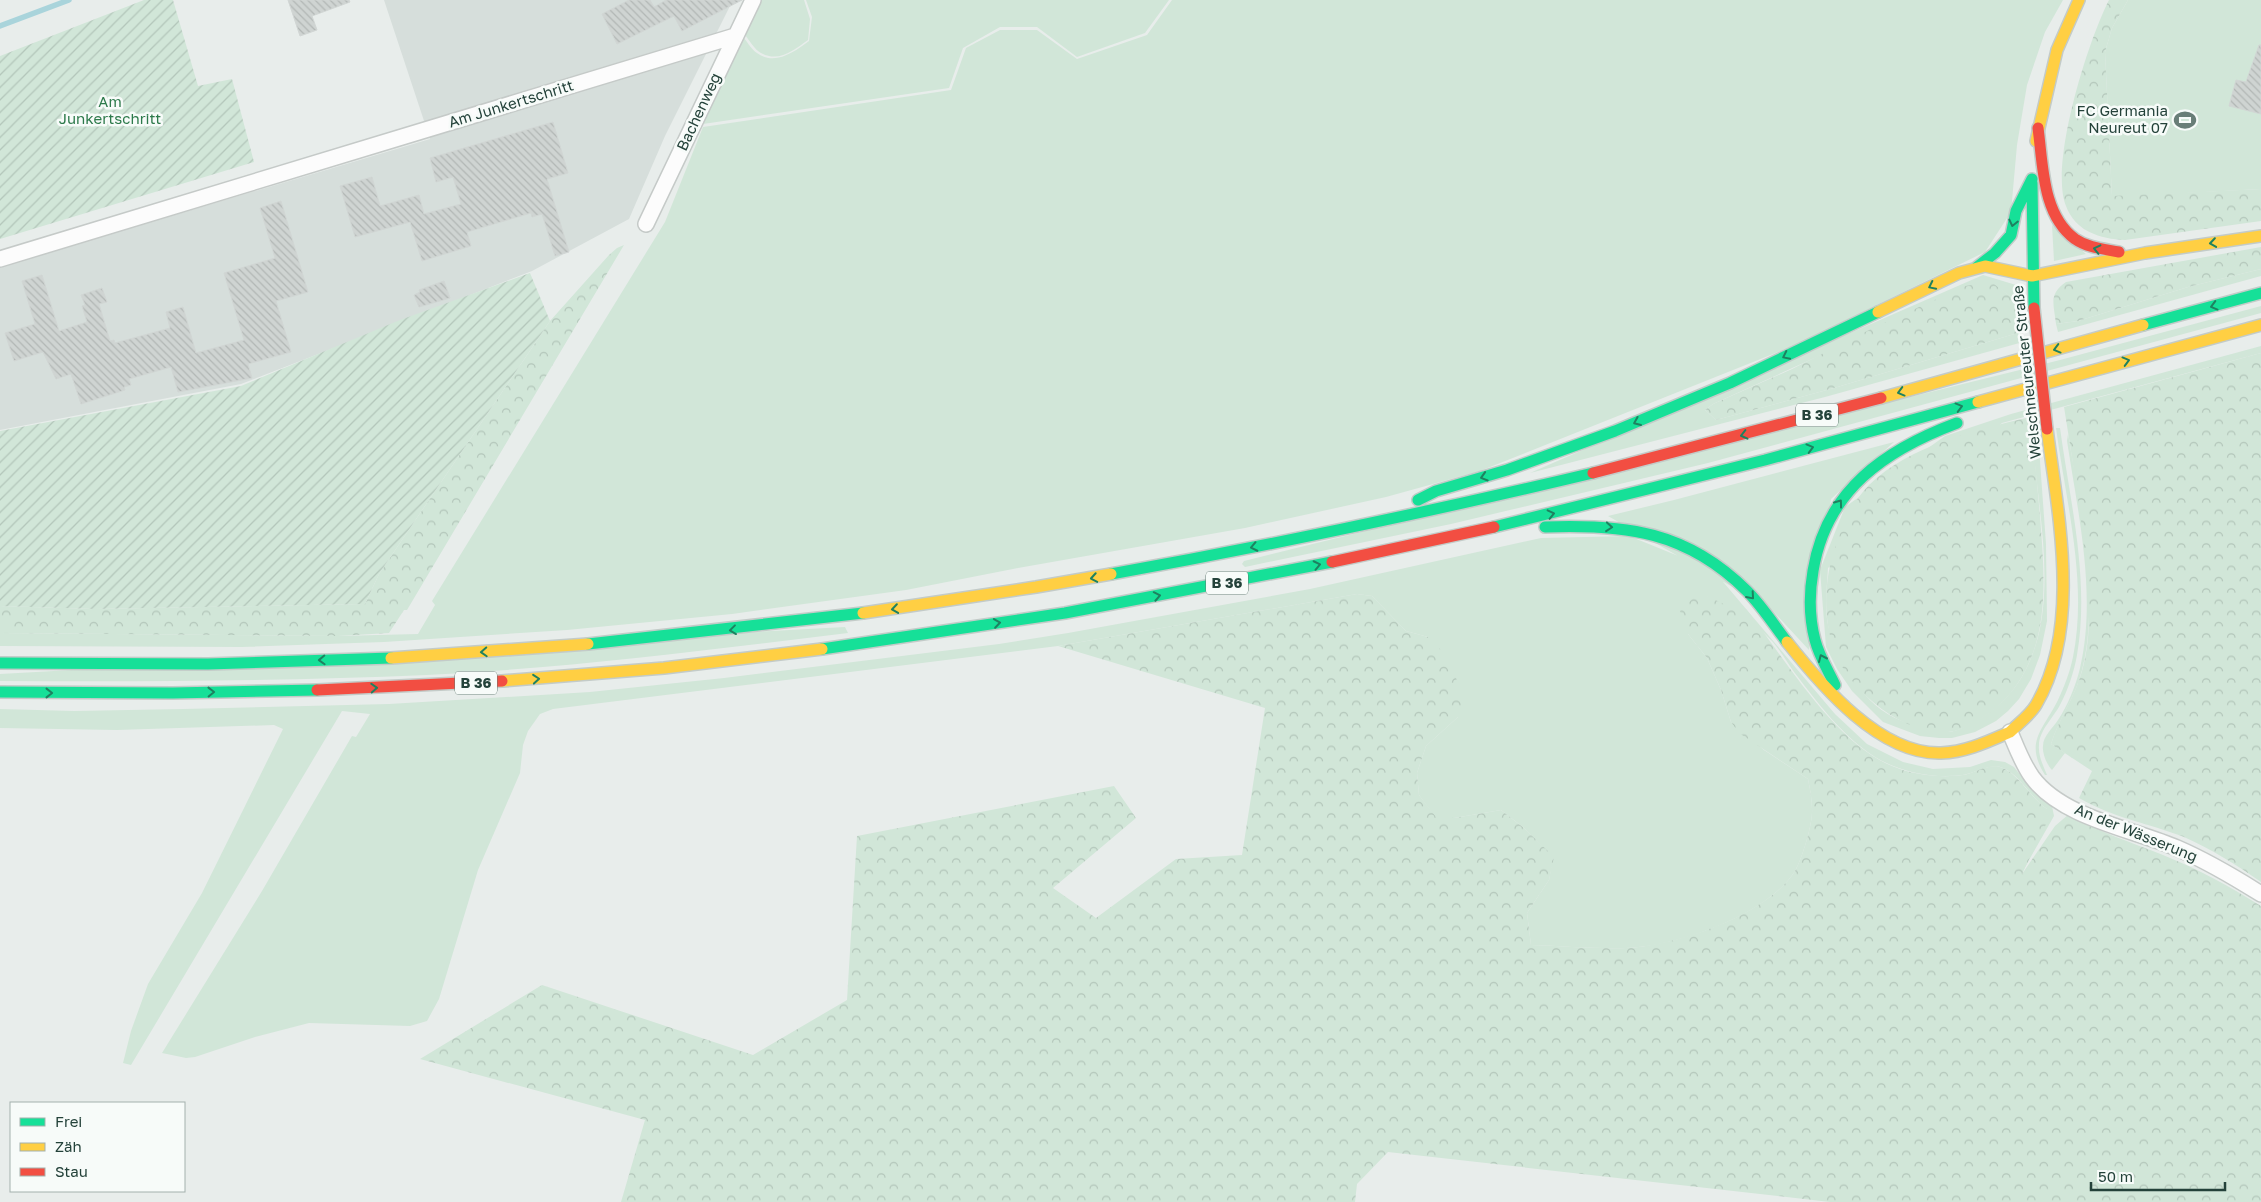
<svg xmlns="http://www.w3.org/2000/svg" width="2261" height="1202" viewBox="0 0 2261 1202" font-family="'Golos Text',sans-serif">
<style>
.built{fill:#d6dedb}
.grass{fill:#d1e6d8}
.forest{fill:url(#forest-crowns)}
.garden{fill:url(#garden-furrows)}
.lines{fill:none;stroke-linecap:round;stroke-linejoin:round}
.stream{stroke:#a9d4db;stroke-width:5.5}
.building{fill:url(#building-back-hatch);stroke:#d1d6d4}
.street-casing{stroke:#c5cac8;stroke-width:18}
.fast-casing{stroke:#c3cbc8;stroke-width:14}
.slow-casing{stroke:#c3cbc8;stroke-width:14}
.jam-casing{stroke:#c3cbc8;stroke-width:14}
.street{stroke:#fcfcfc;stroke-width:15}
.fast{stroke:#16e098;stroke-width:11}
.slow{stroke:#ffcf43;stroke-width:11}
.jam{stroke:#f24e42;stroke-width:11}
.jam-bridge-casing{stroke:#c3cbc8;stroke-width:14;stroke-linecap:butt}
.jam-bridge{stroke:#f24e42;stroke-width:11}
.oneway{stroke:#1e8160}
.labels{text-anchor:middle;stroke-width:5;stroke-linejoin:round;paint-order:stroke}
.shield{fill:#f7fbf9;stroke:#637a73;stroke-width:1}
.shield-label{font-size:14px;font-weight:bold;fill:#24423a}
.park-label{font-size:15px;fill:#2d7a4b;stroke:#f7fbf9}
.street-label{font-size:15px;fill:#24423a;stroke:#f7fbf9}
.poi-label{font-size:15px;fill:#24423a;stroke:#f7fbf9;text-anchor:end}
</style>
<defs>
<pattern id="forest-crowns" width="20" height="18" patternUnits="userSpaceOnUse" patternTransform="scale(1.25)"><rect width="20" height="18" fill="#d1e6d8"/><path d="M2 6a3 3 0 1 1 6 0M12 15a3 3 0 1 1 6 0" fill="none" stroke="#b3c6ba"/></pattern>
<pattern id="garden-furrows" width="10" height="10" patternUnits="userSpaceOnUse" patternTransform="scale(1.25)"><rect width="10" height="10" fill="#d1e6d8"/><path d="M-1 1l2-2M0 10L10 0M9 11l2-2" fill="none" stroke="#b3c6ba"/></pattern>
<pattern id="building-back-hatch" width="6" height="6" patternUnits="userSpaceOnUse" patternTransform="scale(1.25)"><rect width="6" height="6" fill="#cfd4d2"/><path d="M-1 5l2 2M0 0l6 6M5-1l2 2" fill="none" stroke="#b2b7b5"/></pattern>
</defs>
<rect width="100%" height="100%" fill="#e8edeb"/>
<path class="built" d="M 384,0 L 733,0 L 665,136 L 629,219 L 532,271 L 241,384 L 0,430 L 0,267 L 430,139 Z"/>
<path class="grass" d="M 762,0 L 804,0 L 810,19 L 808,40 C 794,50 779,63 761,53 C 755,50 749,40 745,35 Z
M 806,0 L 1169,0 L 1145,33 L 1077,57 L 1037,27 L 1000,27 L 963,48 L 949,88 L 703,124 L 744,38 C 748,43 752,50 757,53 C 775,66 794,52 809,41 L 812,17 Z
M 1172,0 L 2063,0 L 2045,32 L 2027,85 L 2017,145 L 2011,212 L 1985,252 L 1793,346 L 1480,471 L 1386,497 L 1245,528 L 1018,568 L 906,590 L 732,614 L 567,630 L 384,642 L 242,647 L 0,646 L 0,633 L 338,636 L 418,634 L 435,605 L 432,601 L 665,222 L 703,127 L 951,90 L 966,48 L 1000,30 L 1037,30 L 1077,59 L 1147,35 Z
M 2128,0 L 2261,0 L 2261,189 L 2112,197 L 2105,52 L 2112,28 Z
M 2052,225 L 2086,254 L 2054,261 Z
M 2261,269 L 2261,276 L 2058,332 L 2056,324 L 2078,321 L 2188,287 Z
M 1983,275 L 2016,285 L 2020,288 L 2024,301 L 2018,302 C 2005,293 1993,280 1976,285 L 1713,404 L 1705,410 L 1716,420 L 1834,388 L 2021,332 L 2023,342 L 1825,397 L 1530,473 Z
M 2261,306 L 2261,313 L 1708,463 L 1451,524 L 1245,567 L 1242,564 L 1244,561 L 2060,360 Z
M 2261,346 L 2261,353 L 2002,423 L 1828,568 C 1827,589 1823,614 1831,635 C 1840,659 1852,682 1870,700 C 1883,714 1905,724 1923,727 C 1931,729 1941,732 1949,732 C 1958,731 1966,726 1974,722 C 2008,704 2028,675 2038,637 C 2053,578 2038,505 2033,445 L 2039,447 L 2046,544 L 2047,621 L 2040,655 L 2031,679 L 2019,699 L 2008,711 L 1996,721 L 1975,732 L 1952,738 L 1939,738 L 1920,736 L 1883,722 L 1852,691 L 1837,669 L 1826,647 L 1820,570 L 1845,507 L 1945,436 L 2011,414 Z
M 2056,428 L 2060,428 C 2070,502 2090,580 2077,655 C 2074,672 2068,690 2060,705 C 2053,718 2039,731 2039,745 C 2038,756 2043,765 2047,775 L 2045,775 C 2024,742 2043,730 2058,700 C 2064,687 2070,672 2073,657 C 2088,582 2066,503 2056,428 Z
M 2068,434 C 2080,503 2100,602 2082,670 C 2076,696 2059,718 2051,744 L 2065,753 L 2052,770 C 2047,765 2042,753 2043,746 C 2043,736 2053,728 2058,720 C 2068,705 2076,685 2080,668 C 2097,596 2078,513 2067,441 Z
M 1894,442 L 1831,499 L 1809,650 L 1771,609 L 1608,516 L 1674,500 Z
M 1629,536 L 1713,570 L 1835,714 L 1867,744 L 1903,762 L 1933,769 L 1970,767 L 1991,760 L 2005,762 L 2014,767 L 2034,792 L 2052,806 L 2054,816 L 2020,876 L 2047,809 C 2032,799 2019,774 2003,768 C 1990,763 1976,773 1963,775 C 1933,779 1900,772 1875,757 C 1841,735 1818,703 1794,672 C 1787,662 1780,650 1772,641 C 1753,621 1729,608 1706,596 L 1688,634 L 1707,658 L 1721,690 L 1731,722 L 1764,750 L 1808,779 C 1810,789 1812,799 1812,809 C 1813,823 1802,859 1795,871 C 1768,915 1675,947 1626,948 C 1595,949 1562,946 1531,945 L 1527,913 L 1549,880 L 1553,857 L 1524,828 L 1501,810 L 1454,818 L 1436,818 L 1419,795 L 1417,773 L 1426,746 L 1458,717 L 1428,637 L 1406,631 L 1372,596 L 1357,594 L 1058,646 L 553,709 L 540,714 L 528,731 L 523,745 L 520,773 L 478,870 L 439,999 L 427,1021 L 410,1026 L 309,1023 L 255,1037 L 195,1057 L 186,1058 L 162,1053 L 262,891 L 352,736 L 356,737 L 370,714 L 342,711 L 131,1065 L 123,1063 L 131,1031 L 148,984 L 202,893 L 283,729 L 274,725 L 117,730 L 0,728 L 0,709 L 74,711 L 183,709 L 389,704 L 590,692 L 724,678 L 999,644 L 1068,633 L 1310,589 L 1541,538 Z
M 845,627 L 848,633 C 708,650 568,668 427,675 C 285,681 142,682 0,681 L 0,674 Z"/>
<path class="forest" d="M 2109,0 L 2128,0 L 2112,28 L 2105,52 L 2112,196 L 2261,189 L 2261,221 L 2125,240 C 2100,239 2075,231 2066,206 C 2049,164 2088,41 2109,0 Z
M 624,245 L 407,610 L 404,610 L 389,633 L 338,636 L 0,633 L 0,606 L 95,609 L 365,604 L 379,574 L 550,321 L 609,255 L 617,248 Z
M 2261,247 L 2261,269 L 2188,287 L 2078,321 L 2056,324 C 2054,305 2048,294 2066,282 Z
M 1983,283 L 1994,284 L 2018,302 L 2021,332 L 1834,388 L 1716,420 L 1705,410 L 1713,404 L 1792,369 L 1871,329 L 1965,286 Z
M 2261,353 L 2261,882 C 2237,865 2211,849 2184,837 C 2148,823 2113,818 2079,798 L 2092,771 L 2051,744 C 2059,718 2075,697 2082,671 C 2094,628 2088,582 2083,538 C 2078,494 2071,451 2064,407 Z
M 2031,417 C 2034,450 2037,483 2040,516 C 2043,556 2047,597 2038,636 C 2031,666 2015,694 1991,712 C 1980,720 1963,731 1948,732 C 1906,735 1856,696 1838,659 C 1822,624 1823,581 1836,545 C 1843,524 1853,501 1869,485 C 1909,446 1977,429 2031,417 Z
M 1699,592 L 1732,608 L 1738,606 L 1746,609 C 1784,657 1834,743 1892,766 C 1913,775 1941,778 1963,775 C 1976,773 1990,762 2003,768 C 2019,775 2032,799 2047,809 L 2049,818 L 2022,874 L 2055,826 L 2069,814 C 2098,832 2131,842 2163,855 C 2198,869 2229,886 2261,906 L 2261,1202 L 1830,1202 L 1388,1152 L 1357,1184 L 1355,1202 L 621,1202 L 645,1120 L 420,1059 L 542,985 L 753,1055 L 847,1000 L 857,836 L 1114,786 L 1136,818 L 1053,888 L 1096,918 L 1176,859 L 1242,855 L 1265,708 L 1058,646 L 1357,594 L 1372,596 L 1406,631 L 1428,637 L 1447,656 L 1465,700 L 1458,717 L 1426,746 L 1417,773 L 1419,795 L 1436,817 L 1454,818 L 1501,810 L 1524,828 L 1554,857 L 1549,880 L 1527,913 L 1531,945 C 1563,946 1595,949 1626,948 C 1675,946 1768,915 1795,871 C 1802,859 1813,823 1812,809 C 1812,799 1810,789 1808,779 L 1739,733 L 1731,722 L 1721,690 L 1707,658 L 1688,634 L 1680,611 Z"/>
<path class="garden" d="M 144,0 L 173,0 L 198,86 L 232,79 L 254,162 L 0,239 L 0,56 Z
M 530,273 L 550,321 L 379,574 L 365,604 L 95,609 L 0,606 L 0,431 L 241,386 L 400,320 Z"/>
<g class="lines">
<path class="stream" d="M 0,26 L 69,0"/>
</g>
<path class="building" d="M 288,0 L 349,0 L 350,2 L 312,16 L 317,30 L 300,36 Z
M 629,0 L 650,0 L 654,7 L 666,0 L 742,0 L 682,31 L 674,16 L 617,44 L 602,14 Z
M 2259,45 L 2261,45 L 2261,114 L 2229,106 L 2236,80 L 2246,82 Z
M 553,122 L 568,173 L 547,179 L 569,252 L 555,256 L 542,214 L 532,217 L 531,213 L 467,232 L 471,246 L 422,261 L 410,222 L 355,237 L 340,186 L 372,177 L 380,206 L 419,195 L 424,214 L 461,204 L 453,177 L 436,182 L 430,158 Z
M 281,201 L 308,292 L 276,301 L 291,352 L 248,364 L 252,378 L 178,392 L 171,367 L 129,379 L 131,385 L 124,387 L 125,390 L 81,404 L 71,374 L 56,379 L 43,352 L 14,361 L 5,333 L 35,324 L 22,281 L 42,275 L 59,331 L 87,322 L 82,306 L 85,305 L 81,295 L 102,288 L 107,302 L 99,304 L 110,341 L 114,340 L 115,343 L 170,328 L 166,312 L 183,307 L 196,353 L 244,340 L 224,273 L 275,258 L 260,208 Z
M 444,281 L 450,298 L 419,307 L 414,295 L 420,292 L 419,290 Z"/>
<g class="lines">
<g class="street-casing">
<path id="street" d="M 646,224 L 753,0
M 0,259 L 735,36
M 2010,732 C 2016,746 2022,763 2032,777 C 2062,818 2133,829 2177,848 C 2207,861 2234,877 2261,894"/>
</g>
<g class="fast-casing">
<path id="fast" d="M 2032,183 L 2034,308
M 1977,267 L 1995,253 L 2011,235 L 2016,211 L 2032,179
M 2143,325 L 2261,293
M 1418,500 L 1436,491 L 1507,470 L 1615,431 L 1730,383 L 1878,312
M 1494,527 L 1765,460 L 1978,402
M 1545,527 C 1625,524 1687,531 1747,591 C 1762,606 1774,625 1787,642
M 1111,574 C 1273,545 1433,511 1593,473
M 588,644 L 863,613
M 822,649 L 1065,613 L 1332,562
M 0,663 L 208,664 L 391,658
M 1835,685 C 1828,670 1819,656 1815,640 C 1809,617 1809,594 1813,571 C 1826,490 1885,450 1957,423
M 0,692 L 173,693 L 317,690"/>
</g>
<g class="slow-casing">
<path id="slow" d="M 2036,141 L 2057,50 L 2079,0
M 1878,312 L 1959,273 L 1985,266 L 2032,276 L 2145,253 L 2261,236
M 1881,398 L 2143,325
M 1978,402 L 2261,325
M 863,613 L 1036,587 L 1111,574
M 1787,642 C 1822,686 1880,755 1941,753 C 1966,752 1987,742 2010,732
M 391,658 L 588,644
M 502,681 L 664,668 L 822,649
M 2010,732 C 2018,724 2030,715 2036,705 C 2082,627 2058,514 2047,429"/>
</g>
<g class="jam-casing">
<path id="jam" d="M 2038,128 C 2043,164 2042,215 2075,239 C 2088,248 2104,249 2119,252
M 1593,473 L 1881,398
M 1332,562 L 1494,527
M 317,690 L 502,681"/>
</g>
<use href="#street" class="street"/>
<use href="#fast" class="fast"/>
<use href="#slow" class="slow"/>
<use href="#jam" class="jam"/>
<g class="jam-bridge-casing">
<path id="jam-bridge" d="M 2034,308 L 2047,429"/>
</g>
<use href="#jam-bridge" class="jam-bridge"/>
</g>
<defs><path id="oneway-chevron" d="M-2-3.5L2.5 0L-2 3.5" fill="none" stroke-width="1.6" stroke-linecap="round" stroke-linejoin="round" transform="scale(1.25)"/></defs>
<g class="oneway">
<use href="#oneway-chevron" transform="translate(2013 223) rotate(103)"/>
<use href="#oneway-chevron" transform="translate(2213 243) rotate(172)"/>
<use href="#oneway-chevron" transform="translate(2097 249) rotate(-167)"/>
<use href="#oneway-chevron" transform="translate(1932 286) rotate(154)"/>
<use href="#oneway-chevron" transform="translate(2214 306) rotate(165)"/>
<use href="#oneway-chevron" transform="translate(2057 349) rotate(165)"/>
<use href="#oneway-chevron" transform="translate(1786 356) rotate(154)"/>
<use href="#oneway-chevron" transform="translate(2126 361) rotate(-15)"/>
<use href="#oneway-chevron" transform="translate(1901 392) rotate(165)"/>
<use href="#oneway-chevron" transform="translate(1959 407) rotate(-15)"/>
<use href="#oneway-chevron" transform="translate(1637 422) rotate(157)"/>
<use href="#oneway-chevron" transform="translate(1744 435) rotate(166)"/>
<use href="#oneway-chevron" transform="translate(1810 448) rotate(-15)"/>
<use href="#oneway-chevron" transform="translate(1484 477) rotate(163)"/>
<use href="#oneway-chevron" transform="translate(1839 503) rotate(-54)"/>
<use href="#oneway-chevron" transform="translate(1551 514) rotate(-13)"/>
<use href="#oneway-chevron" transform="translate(1609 527) rotate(5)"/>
<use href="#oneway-chevron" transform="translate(1254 547) rotate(168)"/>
<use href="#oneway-chevron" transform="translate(1317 565) rotate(-12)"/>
<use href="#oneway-chevron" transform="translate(1094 578) rotate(170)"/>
<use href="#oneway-chevron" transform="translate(1157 596) rotate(-11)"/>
<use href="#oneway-chevron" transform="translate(1751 596) rotate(49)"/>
<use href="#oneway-chevron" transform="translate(895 609) rotate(172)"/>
<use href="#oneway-chevron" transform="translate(997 623) rotate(-8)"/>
<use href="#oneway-chevron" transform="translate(733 630) rotate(173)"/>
<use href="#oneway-chevron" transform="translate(484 652) rotate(177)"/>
<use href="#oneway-chevron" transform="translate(1822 658) rotate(-114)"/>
<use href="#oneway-chevron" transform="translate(322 660) rotate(178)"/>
<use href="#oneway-chevron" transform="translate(536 679) rotate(-5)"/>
<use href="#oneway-chevron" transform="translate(374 688) rotate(-3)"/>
<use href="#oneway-chevron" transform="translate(211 692) rotate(-1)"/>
<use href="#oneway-chevron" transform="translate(49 693)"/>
</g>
<defs>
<g id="stadium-bare" transform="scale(1.725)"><path d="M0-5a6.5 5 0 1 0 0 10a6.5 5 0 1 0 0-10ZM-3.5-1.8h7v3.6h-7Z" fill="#697e78" stroke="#f7fbf9" stroke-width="2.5" paint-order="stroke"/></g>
</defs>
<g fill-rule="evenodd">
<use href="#stadium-bare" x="2185" y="120"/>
</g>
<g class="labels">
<g class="shield">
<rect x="1796" y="403.5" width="42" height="23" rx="4"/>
<rect x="1206" y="571.5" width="42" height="23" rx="4"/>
<rect x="455" y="671.5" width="42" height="23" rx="4"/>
</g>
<g class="shield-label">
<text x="1817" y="420">B 36</text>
<text x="1227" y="588">B 36</text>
<text x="476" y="688">B 36</text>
</g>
<g class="park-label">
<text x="110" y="107">Am<tspan x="110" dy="17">Junkertschritt</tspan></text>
</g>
<g class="street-label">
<text transform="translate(511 104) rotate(-17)" y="5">Am Junkertschritt</text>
<text transform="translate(699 112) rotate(-65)" y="5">Bachenweg</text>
<text transform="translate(2027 372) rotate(-96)" y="5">Welschneureuter Straße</text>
<text transform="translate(2136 833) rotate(22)" y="5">An der Wässerung</text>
</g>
<g class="poi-label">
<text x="2168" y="116">FC Germania<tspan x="2168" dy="17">Neureut 07</tspan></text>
</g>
</g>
<rect x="10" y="1102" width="175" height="90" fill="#f7fbf9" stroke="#a3b1ad"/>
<rect x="20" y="1118" width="25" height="8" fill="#16e098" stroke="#a3b1ad"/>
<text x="55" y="1127" font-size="15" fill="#24423a">Frei</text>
<rect x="20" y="1143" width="25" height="8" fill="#ffcf43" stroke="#a3b1ad"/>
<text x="55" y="1152" font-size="15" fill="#24423a">Zäh</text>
<rect x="20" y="1168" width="25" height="8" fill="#f24e42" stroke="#a3b1ad"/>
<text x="55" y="1177" font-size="15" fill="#24423a">Stau</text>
<path d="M2091 1182v8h134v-8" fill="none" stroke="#24423a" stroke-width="2.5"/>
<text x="2098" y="1182" font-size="15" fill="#24423a" stroke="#f7fbf9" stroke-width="4" paint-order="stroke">50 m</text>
</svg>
